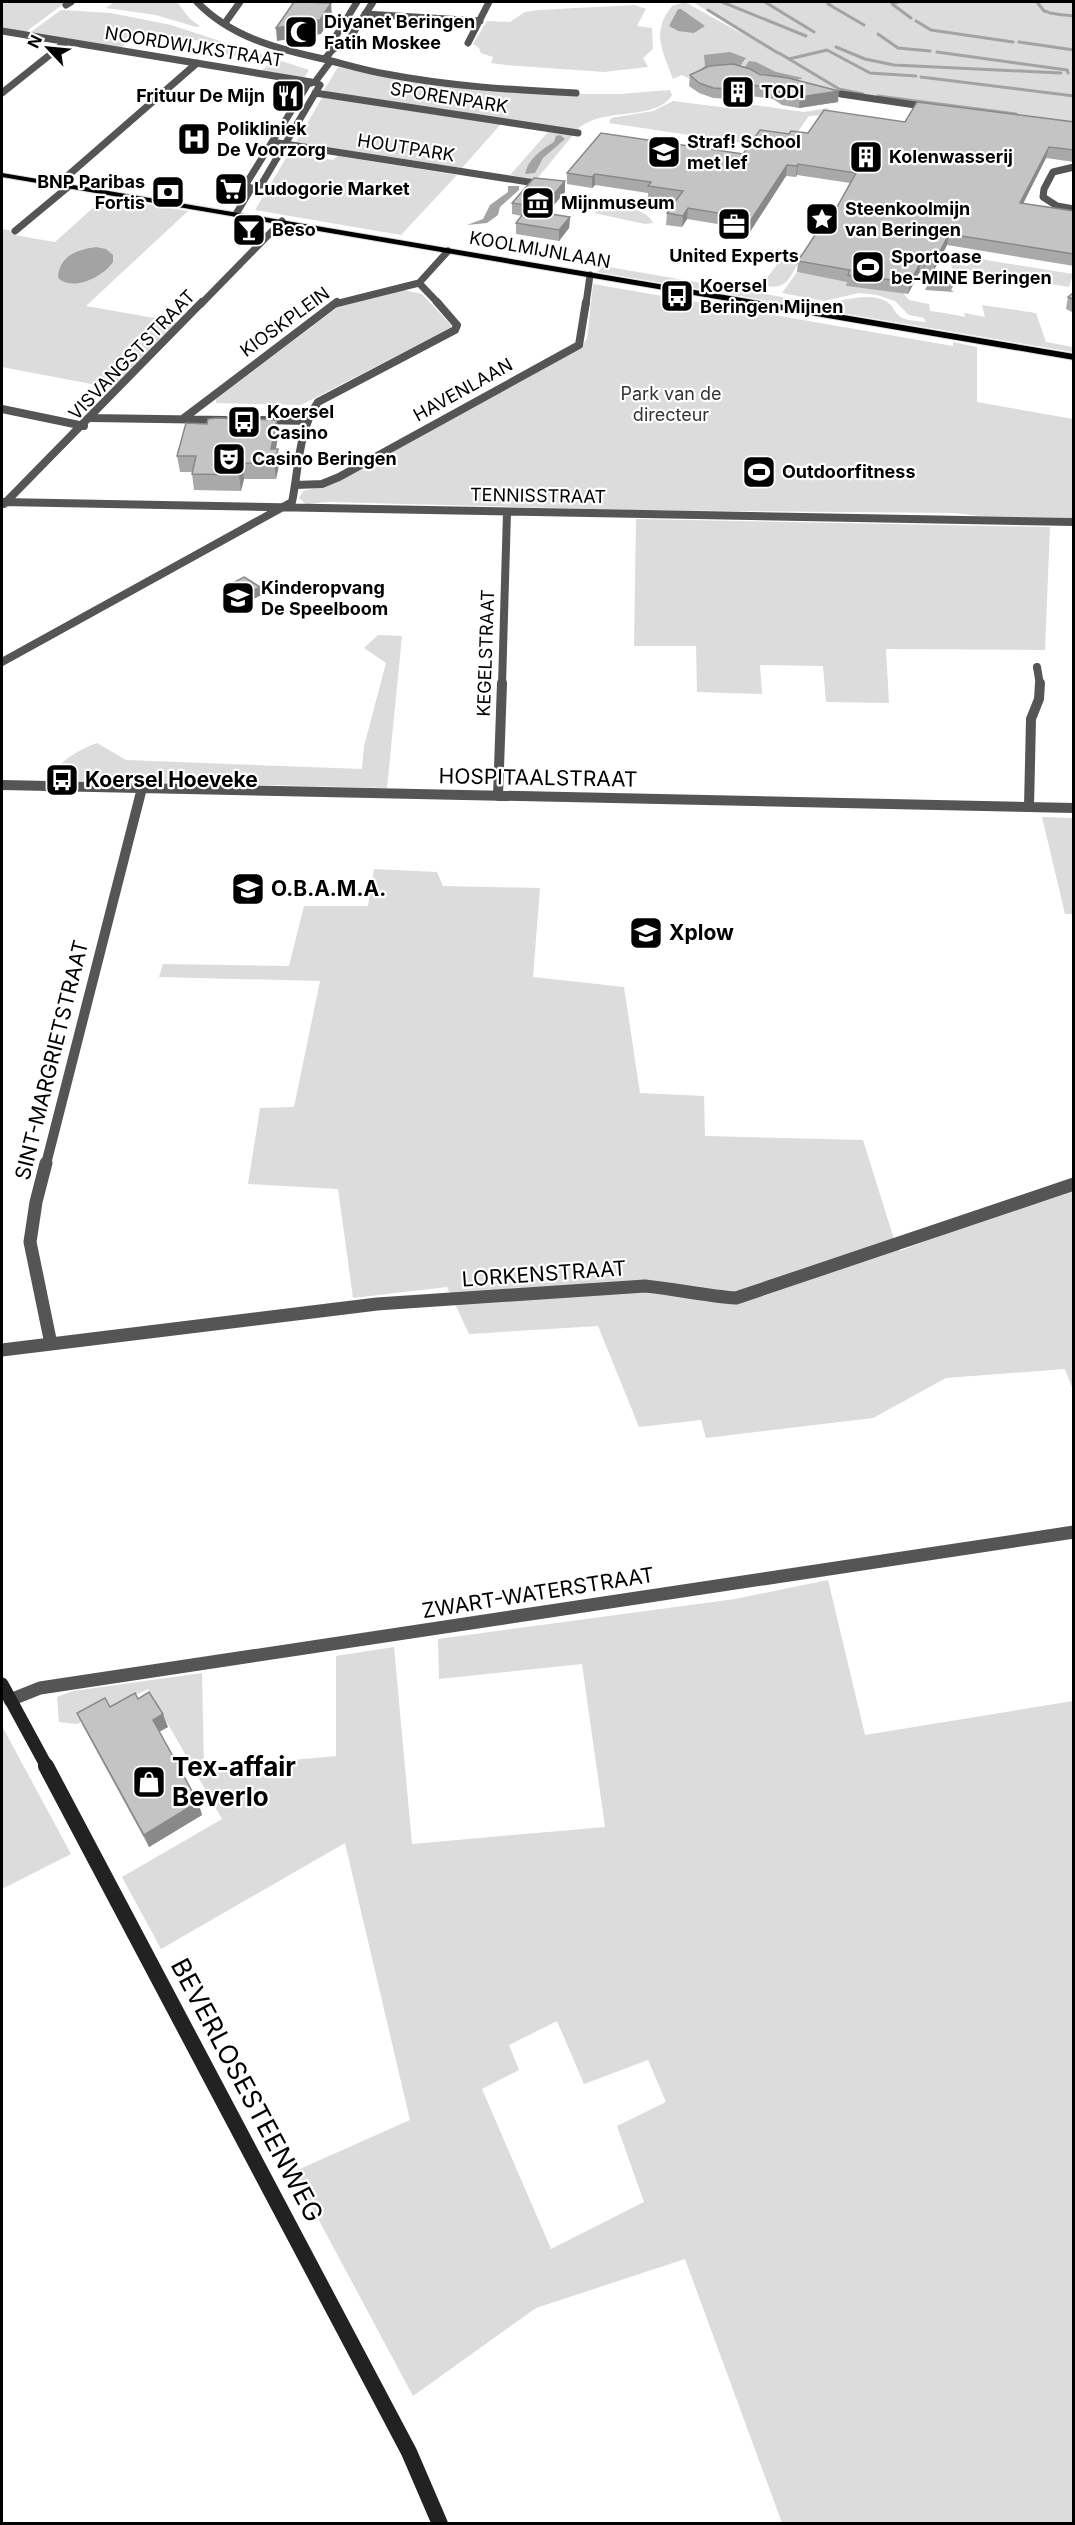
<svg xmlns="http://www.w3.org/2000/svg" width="1075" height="2525" viewBox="0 0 1075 2525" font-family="Inter,sans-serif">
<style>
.green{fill:#dcdcdc;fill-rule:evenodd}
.water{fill:#a3a3a3}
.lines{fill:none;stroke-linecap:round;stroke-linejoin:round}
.stream{stroke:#a3a3a3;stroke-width:3}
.primary-casing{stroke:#dbdbdb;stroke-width:2}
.street-far3{stroke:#555;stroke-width:7}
.street-far2{stroke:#555;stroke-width:8}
.street-far1{stroke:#555;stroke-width:10}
.street{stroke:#555;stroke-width:13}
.secondary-far1{stroke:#222;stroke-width:13}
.secondary{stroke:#222;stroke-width:16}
.primary{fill:#000;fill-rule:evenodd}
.wall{fill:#a9a9a9}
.shaded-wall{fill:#898989}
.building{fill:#c4c4c4;stroke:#898989;stroke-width:1.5}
.labels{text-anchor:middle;stroke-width:4.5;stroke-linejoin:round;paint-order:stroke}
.far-poi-label{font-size:18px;font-weight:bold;fill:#000;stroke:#fff;text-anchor:start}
.far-street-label{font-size:18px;fill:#000;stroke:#fff}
.far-park-label{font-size:18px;fill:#333;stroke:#fff}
.street-label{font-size:21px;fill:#000;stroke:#fff}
.poi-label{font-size:21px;font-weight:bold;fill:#000;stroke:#fff;text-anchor:start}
.near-poi-label{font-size:26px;font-weight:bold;fill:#000;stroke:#fff;text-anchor:start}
.near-street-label{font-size:26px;fill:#000;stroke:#fff}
</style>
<rect width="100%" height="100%" fill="#fff"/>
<path class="green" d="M 2,2 L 66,2 L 27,31 L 20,32 L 2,29 Z
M 114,2 L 177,2 L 190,19 L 200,26 L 196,27 L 156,15 L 106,8 Z
M 685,2 L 746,36 L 693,2 L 1073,2 L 1073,122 L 1020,115 L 1018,119 L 693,77 L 689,79 L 682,75 L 673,79 C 662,49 651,33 672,6 Z
M 635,5 L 646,9 L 637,26 L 652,28 L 653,49 L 643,58 L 648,67 L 604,72 L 506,65 L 491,63 L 493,57 L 481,53 L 479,48 L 473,44 L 487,21 L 510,22 L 525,12 L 538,10 Z
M 61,10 L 111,13 L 171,25 L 309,70 L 304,78 L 261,71 L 272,62 L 213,52 L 221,44 L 144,32 L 119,49 L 28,34 Z
M 338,67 L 371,74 L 545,94 L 620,94 L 670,90 L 672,95 C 655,123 600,105 576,131 L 325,92 L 324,90 Z
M 322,98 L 326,98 L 501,124 L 462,168 L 296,142 Z
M 673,101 L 728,108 L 728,105 L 747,104 L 804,112 L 829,108 L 824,115 L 809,116 L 788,145 L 756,145 L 609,123 L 611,118 L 653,111 Z
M 548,132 L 573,135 L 536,180 L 510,175 Z
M 289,153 L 333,160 L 338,156 L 457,175 L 401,235 L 255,210 Z
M 105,197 L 188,211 L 86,306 L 177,322 L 112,388 L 2,367 L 2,229 L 9,230 L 14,235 L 55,242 Z
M 604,208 C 619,206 647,208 653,223 L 645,224 L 594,213 Z
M 795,253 L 801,253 L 802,257 C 792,272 788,291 767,286 L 766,279 L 777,265 L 775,263 L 785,260 Z
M 980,259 L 1073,274 L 1069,287 L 969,270 L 969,274 L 952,270 L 951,264 L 967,266 L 970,263 Z
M 603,266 L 817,303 C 838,304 856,294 877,298 C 895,302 892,312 902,318 C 909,321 919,321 926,322 L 924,318 L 909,315 L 895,301 L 877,295 L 859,293 L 824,301 L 782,293 L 797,272 L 849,282 L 847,286 L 903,293 L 909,300 L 929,304 L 930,311 C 945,313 951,314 965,317 L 964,313 L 985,317 L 982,305 L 1036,313 L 1046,342 L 1073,347 L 1073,352 L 597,272 Z
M 593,284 L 953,346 L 953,342 L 977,347 L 977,402 L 1073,419 L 1073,518 L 979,516 L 955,513 L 631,510 L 328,502 L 306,504 L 299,498 L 303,491 L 333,484 L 581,347 L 587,339 Z
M 403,290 L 422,294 L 451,325 L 451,328 L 301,405 L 216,403 L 216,399 L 342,304 Z
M 636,519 L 1050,527 L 1045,650 L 886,649 L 889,703 L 826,702 L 823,666 L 760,665 L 762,694 L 697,692 L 696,646 L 634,646 Z
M 378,635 L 402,636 L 387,788 L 47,780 C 60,761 76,751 97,743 L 126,760 L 362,769 L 364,746 L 386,663 L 364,648 Z
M 1042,817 L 1073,818 L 1073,914 L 1065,914 Z
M 374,869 L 437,872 L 443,886 L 540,888 L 533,977 L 624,987 L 640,1093 L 704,1096 L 705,1136 L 863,1140 L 893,1236 L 900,1251 L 997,1214 L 1073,1189 L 1073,1390 L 1065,1369 L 946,1378 L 873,1418 L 706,1438 L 701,1420 L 639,1427 L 598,1326 L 469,1334 L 447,1287 L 353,1298 L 338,1189 L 248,1184 L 260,1108 L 294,1107 L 320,981 L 159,977 L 163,964 L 289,966 L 304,906 L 368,906 Z
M 828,1580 L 865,1735 L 1073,1701 L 1073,2523 L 782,2523 L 685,2259 L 536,2308 L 413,2396 L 293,2172 L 410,2120 L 345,1843 L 161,1949 L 122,1877 L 222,1819 L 148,1689 L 77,1724 L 59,1722 L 57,1697 L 73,1691 L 202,1673 L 204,1768 L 336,1756 L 336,1656 L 394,1647 L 412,1844 L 605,1827 L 582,1664 L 439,1679 L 438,1639 L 735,1599 ZM 557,2021 L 584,2084 L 648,2060 L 666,2102 L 617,2126 L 644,2202 L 551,2249 L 482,2089 L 519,2070 L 509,2045 Z
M 2,1726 L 71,1854 L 2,1889 Z"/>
<path class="water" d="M 678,9 L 681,9 L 705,26 L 694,33 L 678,31 L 669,26 Z
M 730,52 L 746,58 L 740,66 L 745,67 L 749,61 L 756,62 L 776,72 L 803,78 L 794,81 L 755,72 L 700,70 L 705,66 L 704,55 Z
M 560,135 L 565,139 L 543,158 L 535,173 L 525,174 C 528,159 541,150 554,142 L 556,136 Z
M 508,186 L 519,186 L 519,190 L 500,207 L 498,215 L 487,223 L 467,225 L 483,219 L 490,205 L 508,192 Z
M 96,247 L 106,249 L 113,255 L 113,262 C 103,277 73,292 58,278 C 59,256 76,250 96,247 Z
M 933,275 L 959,281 L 955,283 L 951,290 L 954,292 L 925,290 Z"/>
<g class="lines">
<path class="stream" d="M 722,2 L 806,36
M 765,2 L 814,32
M 830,2 L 828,4 L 864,25
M 898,2 L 892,4 L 911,18
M 1037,2 L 1044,11 L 1048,12
M 708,10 L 778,53
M 1050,13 L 1063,15
M 1065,15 L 1074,16
M 916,21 L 931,30 L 1013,42
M 878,34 L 898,48 L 930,51
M 1019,42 L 1074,50
M 836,47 L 865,59 L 894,65 L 1061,73
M 937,52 L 1067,70 L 1068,73
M 779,53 L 839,89 L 863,94
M 789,59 L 827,50 L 870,73 L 916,76
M 921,77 L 1074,96
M 878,96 L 1016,114"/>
<g class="primary-casing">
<path id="primary" d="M 2,173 L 1074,354 L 1074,360 L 2,177 Z"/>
</g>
<path class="street-far3" d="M 197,2 C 230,36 274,48 319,58 C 341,63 363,70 386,74 C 448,86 512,90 576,93
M 66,5 L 71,2
M 365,14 L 480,21
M 225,23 L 240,2
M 2,31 L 311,82
M 468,43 L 489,2
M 332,50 L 334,39 L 357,2
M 325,59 L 332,50 L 348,41 L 373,2
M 2,93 L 66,42
M 315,93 L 578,133
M 841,94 L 929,107
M 272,142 L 535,183
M 1074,167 L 1053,172 L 1044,189 L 1043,197 L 1057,206 L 1074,209
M 57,185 L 197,63
M 251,189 L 246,184 L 308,84 L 315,82 L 330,62
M 236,214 L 251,189 L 261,185 L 320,85 L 315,82
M 15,231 L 68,187
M 419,283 L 439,304
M 201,304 L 282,221
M 335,304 L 419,283 L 448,251
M 586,304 L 590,275"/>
<path class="street-far2" d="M 2,409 L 84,426
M 91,418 L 225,420
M 184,418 L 337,302
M 261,420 L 308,421
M 296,485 L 322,484 L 339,477 L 579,345 L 586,302
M 2,502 L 1074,522
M 4,504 L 202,302
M 2,662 L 292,502 C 299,469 298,430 318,402 L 455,330 L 457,325 L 437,302
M 1037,667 L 1040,685
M 502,685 L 507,512"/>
<path class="street-far1" d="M 2,785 L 1074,808
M 498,796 L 502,683
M 1029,807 L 1031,719 L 1039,699 L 1040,683
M 46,1164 L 142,788"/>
<path class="street" d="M 46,1163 L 36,1202 L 30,1242 L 51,1344
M 2,1350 L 377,1304 L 645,1286 C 676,1289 706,1296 736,1298 L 1074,1184
M 10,1700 L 40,1688 L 1074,1532"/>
<path class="secondary-far1" d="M 2,1684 L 47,1767"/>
<path class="secondary" d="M 46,1766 L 409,2452 L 440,2524"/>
<use href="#primary" class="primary"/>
</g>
<path class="wall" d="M 759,74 L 838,102 L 799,108 L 782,105 L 773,99 L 751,96 L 732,99 L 713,98 L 699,93 L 689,86 L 690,75 Z
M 905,122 L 1074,122 L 1074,162 L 1046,158 L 1023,203 L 1074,211 L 1074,266 L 947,245 L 933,272 L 924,271 L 923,274 L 919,273 L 908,294 L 846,286 L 847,282 L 797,272 L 798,261 L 823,232 L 850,183 L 797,175 L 796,177 L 786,176 L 746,238 L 730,235 L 730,226 L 687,219 L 682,227 L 666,225 L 667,213 L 675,202 L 648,197 L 648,193 L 595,185 L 592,188 L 567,184 L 567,173 L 743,154 L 789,134 L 808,133 Z
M 565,181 L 565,192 L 547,213 L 570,217 L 569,228 L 559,241 L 516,234 L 516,223 L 522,216 L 512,214 L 512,203 Z
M 1074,292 L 1074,313 L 1066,309 L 1068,297 Z
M 277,420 L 278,436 L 276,449 L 279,465 L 276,479 L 244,479 L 241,491 L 194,490 L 192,474 L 192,472 L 180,472 L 177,456 L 207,424 Z
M 225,587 L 261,595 L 242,605 L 226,595 Z
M 138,1699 L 168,1727 L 159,1732 L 198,1802 L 202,1815 L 149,1847 L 83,1726 L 77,1713 L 110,1707 Z"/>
<path class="shaded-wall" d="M 331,3 L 332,17 L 321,34 L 277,41 L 276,28 Z
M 752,85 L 751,96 L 732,99 L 733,89 Z
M 839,91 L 838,102 L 799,108 L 800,97 Z
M 1049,147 L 1046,158 L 1018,214 L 1020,203 Z
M 798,164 L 797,175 L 796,177 L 797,166 Z
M 787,165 L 786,176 L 746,238 L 747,226 Z
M 595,174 L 595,185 L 592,188 L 592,177 Z
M 565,181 L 565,192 L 542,219 L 542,208 Z
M 688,208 L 687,219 L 682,227 L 683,216 Z
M 570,217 L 569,228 L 559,241 L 559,230 Z
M 949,234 L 947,245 L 933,272 L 935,261 Z
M 926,259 L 924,271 L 923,274 L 924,262 Z
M 921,262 L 919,273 L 908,294 L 910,282 Z
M 277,420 L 278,436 L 273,465 L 271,449 Z
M 278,449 L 279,465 L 276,479 L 274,464 Z
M 242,463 L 244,479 L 241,491 L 239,475 Z
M 260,587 L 261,595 L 242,605 L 241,597 Z
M 163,1714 L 168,1727 L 157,1733 L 153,1720 Z
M 198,1802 L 202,1815 L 149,1847 L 144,1835 Z"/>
<path class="building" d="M 294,2 L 305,2 L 331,3 L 320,20 L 276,28 Z
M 733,64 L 750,69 L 761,75 L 759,74 L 788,78 L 839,91 L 800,97 L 783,95 L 774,88 L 752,85 L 733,89 L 713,88 L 699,83 L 690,75 L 709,66 Z
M 917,102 L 1074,122 L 1074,150 L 1049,147 L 1020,203 L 1074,211 L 1074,254 L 949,234 L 935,261 L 926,259 L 924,262 L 921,262 L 910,282 L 848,275 L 850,270 L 798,261 L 817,232 L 823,232 L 856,173 L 798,164 L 797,166 L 787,165 L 747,226 L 731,224 L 736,216 L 688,208 L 683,216 L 667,213 L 683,191 L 648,186 L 651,182 L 595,174 L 592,177 L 567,173 L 601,133 L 743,154 L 760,130 L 789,134 L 791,131 L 808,133 L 824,110 L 905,122 Z
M 534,178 L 565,181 L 542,208 L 512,203 Z
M 526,210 L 570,217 L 559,230 L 516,223 Z
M 1074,292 L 1074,300 L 1068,297 Z
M 217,418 L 277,420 L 271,449 L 278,449 L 274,464 L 242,463 L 239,475 L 192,474 L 196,456 L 177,456 L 186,423 L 207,424 L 208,419 Z
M 244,577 L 260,587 L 241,597 L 225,587 Z
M 149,1692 L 163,1714 L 153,1720 L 198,1802 L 144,1835 L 77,1713 L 105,1698 L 110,1707 L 135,1693 L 138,1699 Z"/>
<defs>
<g id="mosque-square" transform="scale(1.725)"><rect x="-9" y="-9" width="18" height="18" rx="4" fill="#000" stroke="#fff"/><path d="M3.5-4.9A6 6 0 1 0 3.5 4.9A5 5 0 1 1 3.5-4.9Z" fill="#fff"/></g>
<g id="building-square" transform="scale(1.725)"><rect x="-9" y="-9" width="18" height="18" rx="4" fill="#000" stroke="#fff"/><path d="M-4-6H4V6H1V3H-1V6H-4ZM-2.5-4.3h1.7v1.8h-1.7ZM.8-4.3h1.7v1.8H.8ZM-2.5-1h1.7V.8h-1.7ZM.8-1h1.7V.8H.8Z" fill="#fff"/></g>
<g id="restaurant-square" transform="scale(1.725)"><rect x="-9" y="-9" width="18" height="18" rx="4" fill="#000" stroke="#fff"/><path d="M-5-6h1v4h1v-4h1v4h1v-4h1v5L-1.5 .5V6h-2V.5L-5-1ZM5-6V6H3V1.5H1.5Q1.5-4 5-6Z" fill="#fff"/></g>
<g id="hospital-square" transform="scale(1.725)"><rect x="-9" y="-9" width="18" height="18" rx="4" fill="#000" stroke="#fff"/><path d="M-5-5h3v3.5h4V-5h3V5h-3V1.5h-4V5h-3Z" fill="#fff"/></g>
<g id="school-square" transform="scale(1.725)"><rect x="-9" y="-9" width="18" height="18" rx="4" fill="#000" stroke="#fff"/><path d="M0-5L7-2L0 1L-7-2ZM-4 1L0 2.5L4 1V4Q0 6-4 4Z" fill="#fff"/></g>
<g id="supermarket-square" transform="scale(1.725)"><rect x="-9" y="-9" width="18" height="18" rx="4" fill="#000" stroke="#fff"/><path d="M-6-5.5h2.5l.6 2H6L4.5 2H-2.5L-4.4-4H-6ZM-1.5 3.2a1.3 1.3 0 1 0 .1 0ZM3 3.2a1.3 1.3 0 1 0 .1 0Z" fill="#fff"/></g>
<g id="bank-square" transform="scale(1.725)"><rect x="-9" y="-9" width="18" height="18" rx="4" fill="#000" stroke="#fff"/><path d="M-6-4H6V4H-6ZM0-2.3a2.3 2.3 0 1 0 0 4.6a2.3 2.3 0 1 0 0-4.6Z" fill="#fff"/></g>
<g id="museum-square" transform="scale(1.725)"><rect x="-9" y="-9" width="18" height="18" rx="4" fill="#000" stroke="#fff"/><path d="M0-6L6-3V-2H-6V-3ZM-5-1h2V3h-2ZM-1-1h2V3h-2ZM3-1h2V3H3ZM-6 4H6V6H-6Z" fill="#fff"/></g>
<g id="sight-square" transform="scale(1.725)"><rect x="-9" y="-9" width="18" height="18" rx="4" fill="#000" stroke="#fff"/><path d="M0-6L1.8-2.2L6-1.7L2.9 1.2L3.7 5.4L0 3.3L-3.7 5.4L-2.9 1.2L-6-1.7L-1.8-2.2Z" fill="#fff"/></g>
<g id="office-square" transform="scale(1.725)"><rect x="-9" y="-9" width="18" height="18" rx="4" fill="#000" stroke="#fff"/><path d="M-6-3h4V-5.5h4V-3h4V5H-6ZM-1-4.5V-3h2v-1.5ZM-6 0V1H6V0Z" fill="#fff"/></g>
<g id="bar-square" transform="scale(1.725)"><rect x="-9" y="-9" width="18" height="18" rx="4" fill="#000" stroke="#fff"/><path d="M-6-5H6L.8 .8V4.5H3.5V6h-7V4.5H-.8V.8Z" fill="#fff"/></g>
<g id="stadium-square" transform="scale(1.725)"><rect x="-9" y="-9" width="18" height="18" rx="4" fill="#000" stroke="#fff"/><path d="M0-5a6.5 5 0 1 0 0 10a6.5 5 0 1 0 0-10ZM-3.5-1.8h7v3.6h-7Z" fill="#fff"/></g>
<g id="bus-square" transform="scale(1.725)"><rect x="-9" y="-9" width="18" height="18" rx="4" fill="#000" stroke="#fff"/><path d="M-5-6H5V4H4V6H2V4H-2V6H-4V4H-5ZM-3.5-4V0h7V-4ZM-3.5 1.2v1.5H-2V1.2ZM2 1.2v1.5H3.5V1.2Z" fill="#fff"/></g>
<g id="theatre-square" transform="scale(1.725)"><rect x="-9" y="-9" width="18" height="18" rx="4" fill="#000" stroke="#fff"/><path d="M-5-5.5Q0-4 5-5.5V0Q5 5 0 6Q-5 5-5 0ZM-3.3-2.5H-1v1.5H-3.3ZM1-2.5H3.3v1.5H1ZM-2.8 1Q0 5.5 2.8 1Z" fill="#fff"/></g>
<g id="shop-square" transform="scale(1.725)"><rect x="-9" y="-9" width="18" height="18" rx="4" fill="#000" stroke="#fff"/><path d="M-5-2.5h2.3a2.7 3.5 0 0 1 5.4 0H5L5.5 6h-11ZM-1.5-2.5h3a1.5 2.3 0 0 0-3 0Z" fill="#fff"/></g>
</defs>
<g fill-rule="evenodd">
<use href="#mosque-square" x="301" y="32"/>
<use href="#building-square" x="738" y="92"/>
<use href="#restaurant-square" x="288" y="96"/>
<use href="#hospital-square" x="194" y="139"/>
<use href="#school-square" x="664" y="152"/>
<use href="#building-square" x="866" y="157"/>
<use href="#supermarket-square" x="231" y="189"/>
<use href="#bank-square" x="168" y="192"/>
<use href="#museum-square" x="538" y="203"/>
<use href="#sight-square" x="822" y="219"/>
<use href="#office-square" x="734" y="224"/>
<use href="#bar-square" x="249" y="230"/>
<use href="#stadium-square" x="868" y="267"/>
<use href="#bus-square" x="677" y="296"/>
<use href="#bus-square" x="244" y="422"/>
<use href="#theatre-square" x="229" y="459"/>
<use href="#stadium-square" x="759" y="472"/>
<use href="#school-square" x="238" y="598"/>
<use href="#bus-square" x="62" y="780"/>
<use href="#school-square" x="248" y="889"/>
<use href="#school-square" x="646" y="933"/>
<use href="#shop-square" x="149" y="1782"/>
</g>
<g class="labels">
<g class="far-poi-label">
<text x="324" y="28">Diyanet Beringen<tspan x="324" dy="21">Fatih Moskee</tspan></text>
<text x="761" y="98">TODI</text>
<text x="265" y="102" text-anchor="end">Frituur De Mijn</text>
<text x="217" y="135">Polikliniek<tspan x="217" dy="21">De Voorzorg</tspan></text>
<text x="687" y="148">Straf! School<tspan x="687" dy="21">met lef</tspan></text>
<text x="889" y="163">Kolenwasserij</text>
<text x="145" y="188" text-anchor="end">BNP Paribas<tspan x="145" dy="21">Fortis</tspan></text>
<text x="254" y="195">Ludogorie Market</text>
<text x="561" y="209">Mijnmuseum</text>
<text x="845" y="215">Steenkoolmijn<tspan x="845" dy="21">van Beringen</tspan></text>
<text x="272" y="236">Beso</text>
<text x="734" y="262" text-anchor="middle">United Experts</text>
<text x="891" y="263">Sportoase<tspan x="891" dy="21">be-MINE Beringen</tspan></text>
<text x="700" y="292">Koersel<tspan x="700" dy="21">Beringen Mijnen</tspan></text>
<text x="267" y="418">Koersel<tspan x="267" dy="21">Casino</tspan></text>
<text x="252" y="465">Casino Beringen</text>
<text x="782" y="478">Outdoorfitness</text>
<text x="261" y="594">Kinderopvang<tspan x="261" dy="21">De Speelboom</tspan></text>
</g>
<g class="far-street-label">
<text transform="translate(194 47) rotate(9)" y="6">NOORDWIJKSTRAAT</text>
<text transform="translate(449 98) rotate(9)" y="6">SPORENPARK</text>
<text transform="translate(406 148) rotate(9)" y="6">HOUTPARK</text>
<text transform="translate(540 250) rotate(10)" y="6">KOOLMIJNLAAN</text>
<text transform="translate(285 322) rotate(-36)" y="6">KIOSKPLEIN</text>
<text transform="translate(132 355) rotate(-46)" y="6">VISVANGSTSTRAAT</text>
<text transform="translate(463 390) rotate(-29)" y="6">HAVENLAAN</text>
<text transform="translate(538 496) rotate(1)" y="6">TENNISSTRAAT</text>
<text transform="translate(486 653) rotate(-88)" y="6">KEGELSTRAAT</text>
</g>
<g class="far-park-label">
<text x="671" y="400">Park van de<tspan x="671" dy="21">directeur</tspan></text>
</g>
<g class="street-label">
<text transform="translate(538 778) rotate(1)" y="7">HOSPITAALSTRAAT</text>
<text transform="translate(52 1060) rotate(-76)" y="7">SINT-MARGRIETSTRAAT</text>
<text transform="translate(544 1274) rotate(-4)" y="7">LORKENSTRAAT</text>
<text transform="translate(538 1593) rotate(-9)" y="7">ZWART-WATERSTRAAT</text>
</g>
<g class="poi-label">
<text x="85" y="787">Koersel Hoeveke</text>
<text x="271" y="896">O.B.A.M.A.</text>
<text x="669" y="940">Xplow</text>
</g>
<g class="near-poi-label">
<text x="172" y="1776">Tex-affair<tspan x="172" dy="30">Beverlo</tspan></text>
</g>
<g class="near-street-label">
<text transform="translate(247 2090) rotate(62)" y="9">BEVERLOSESTEENWEG</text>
</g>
</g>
<rect width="1075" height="2525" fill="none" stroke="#000000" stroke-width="6"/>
<g transform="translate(48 48) rotate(296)" stroke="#ffffff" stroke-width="4.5" paint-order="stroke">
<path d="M0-4.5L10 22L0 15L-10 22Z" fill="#000000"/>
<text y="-9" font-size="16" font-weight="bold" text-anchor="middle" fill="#000000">N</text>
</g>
</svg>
